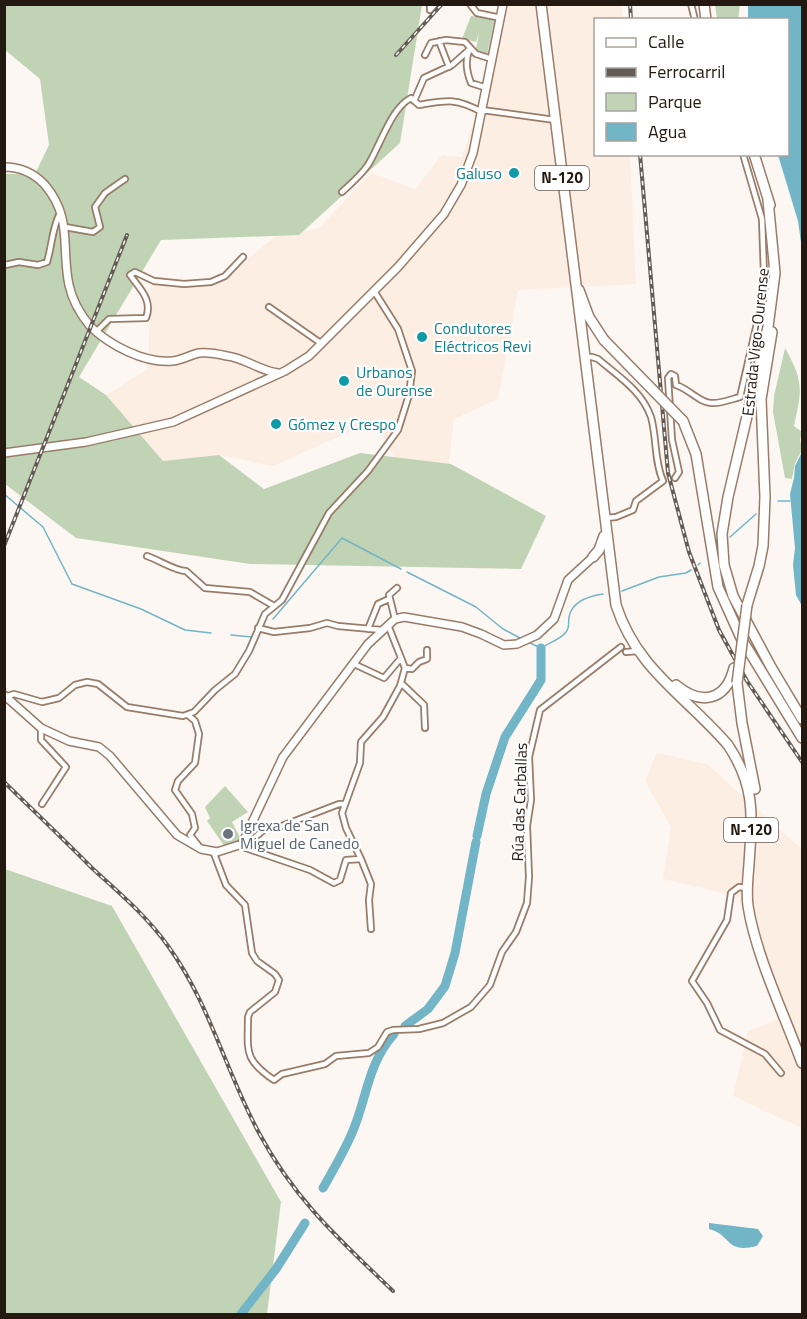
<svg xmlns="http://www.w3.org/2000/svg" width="807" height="1319" viewBox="0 0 807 1319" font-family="'Titillium Web',sans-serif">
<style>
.built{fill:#fdeee3}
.green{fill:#c0d4b5}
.water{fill:#71b5c7}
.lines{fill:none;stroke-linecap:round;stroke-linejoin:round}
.stream{stroke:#71b5c7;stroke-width:1.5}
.river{stroke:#71b5c7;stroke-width:9}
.street-tunnel{stroke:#dcd6d1;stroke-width:4.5;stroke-dasharray:4.5 2;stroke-linecap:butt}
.street-casing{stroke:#987c69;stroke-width:8}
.secondary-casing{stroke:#987c69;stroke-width:10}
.highway-casing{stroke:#987c69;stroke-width:12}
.street{stroke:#fff;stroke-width:4.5}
.secondary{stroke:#fff;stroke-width:7}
.highway{stroke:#fff;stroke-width:9}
.rail-casing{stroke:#645b54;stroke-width:4}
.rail{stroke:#fff;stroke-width:1.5;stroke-dasharray:4.5;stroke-linecap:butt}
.highway-bridge-casing{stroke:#987c69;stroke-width:12;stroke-linecap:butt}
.highway-bridge{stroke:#fff;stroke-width:9}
.culture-dot{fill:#0f9aa8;stroke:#fff;stroke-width:2}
.worship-dot{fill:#6b7280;stroke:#fff;stroke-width:2}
.labels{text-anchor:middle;stroke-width:4.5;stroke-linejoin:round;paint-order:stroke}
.shield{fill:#fff;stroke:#665e58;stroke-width:1.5}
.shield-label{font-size:15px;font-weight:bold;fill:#241911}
.culture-label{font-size:16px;fill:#0d838f;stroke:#fff;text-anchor:start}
.street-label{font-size:16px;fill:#241911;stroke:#fff}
.worship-label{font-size:16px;fill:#5b616d;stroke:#fff;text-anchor:start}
</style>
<rect width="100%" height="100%" fill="#fdf7f3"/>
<path class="built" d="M 508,5 L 622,5 L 623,19 L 596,20 L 596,154 L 630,155 L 636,284 L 518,290 L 498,399 L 454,419 L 447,479 L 413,491 L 374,421 L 273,466 L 219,455 L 163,461 L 106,395 L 148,369 L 151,276 L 219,284 L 281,231 L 318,229 L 371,173 L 415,189 L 442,155 L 462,157 L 501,39 Z
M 657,753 L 707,764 L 802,849 L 802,1128 L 733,1096 L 748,1031 L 780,1018 L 739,897 L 663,879 L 671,827 L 645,781 Z"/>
<path class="green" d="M 4,5 L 422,5 L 400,143 L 299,235 L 161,240 L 79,377 L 106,395 L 163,461 L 219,455 L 264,489 L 360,453 L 451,464 L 546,516 L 521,569 L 250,564 L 76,538 L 5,484 L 5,174 L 35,174 L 49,145 L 40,79 L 5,50 Z
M 715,5 L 740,5 L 738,19 L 717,19 Z
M 471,16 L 495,19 L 487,56 L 478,54 L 476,49 L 479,32 L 476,42 L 462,39 Z
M 785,348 C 804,382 802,389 794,426 L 802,432 L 800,439 L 802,450 L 795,463 L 792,479 L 785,478 L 773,412 L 774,396 Z
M 225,786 L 248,812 L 232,822 L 241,839 L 225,847 L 207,821 L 210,818 L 205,807 Z
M 5,869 L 112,906 L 281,1202 L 267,1314 L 5,1314 Z"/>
<path class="water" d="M 748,5 L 802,5 L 802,250 L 798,221 L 778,155 L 788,154 L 788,20 L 748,19 Z
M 802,452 L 802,606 L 796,595 L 793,565 L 795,548 L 790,494 L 794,478 L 795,466 Z
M 709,1223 L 758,1229 L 763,1236 L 757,1246 C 725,1254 732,1235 709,1229 Z"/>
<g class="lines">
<path class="stream" d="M 4,494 L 43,527 L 72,584 L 141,609 L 185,630 L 211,633
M 778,501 L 790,501
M 730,537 L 756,514
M 698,565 L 700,563
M 407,572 L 476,607 L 503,629 L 520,638
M 622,591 L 659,577 L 686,573 L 691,570
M 273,619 L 342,538 L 401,569
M 231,635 L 252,637
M 530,643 L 541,648 C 549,643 561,639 566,632 C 570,627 568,623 569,617 C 572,601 589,596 603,594"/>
<path class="river" d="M 477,836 L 486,794 L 505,737 L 541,680 L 541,648
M 405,1026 L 428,1009 L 445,986 L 455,953 L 476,842
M 323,1188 C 333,1170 344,1152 352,1133 C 367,1099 367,1064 394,1034
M 241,1314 L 276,1269 L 305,1223"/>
<path class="street-tunnel" d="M 663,481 L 675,478"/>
<g class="street-casing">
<path id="street" d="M 430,4 L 430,10 L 435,4
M 470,4 L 477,13 L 501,18
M 691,4 L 695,20
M 439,41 L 449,67
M 469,51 C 465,61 467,73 471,83 L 487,88
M 425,55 L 431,43 L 446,40 L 465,42 L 476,54 L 492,59
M 414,101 L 424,78 L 452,65 L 470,49
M 482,110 L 555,120
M 342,192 C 351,184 361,175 368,165 C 380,146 391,108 411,98 L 419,105 C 448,100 456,98 482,112
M 65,227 L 93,232 L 100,227 L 95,207 L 105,193 L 125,179
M 5,265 L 19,262 L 38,265 L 47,262 C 52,246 52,228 60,213
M 269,307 L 322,344
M 97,331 L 109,319 L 146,318 C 153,300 140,289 130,275 L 135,272 L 154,281 L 184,284 L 211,282 L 225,276 L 243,257
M 584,357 L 592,357 L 598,359 C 618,376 642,391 651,417 C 657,438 654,461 663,481 L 636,501 L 633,510 L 616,517 L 606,518
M 675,478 L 679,472 L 672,440 L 668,378 L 671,374 L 675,376 L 676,385 C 689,389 700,403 711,403 C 720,404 732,399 740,397 L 761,306 L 764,274 L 762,219 L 743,154
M 147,556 C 159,560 175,571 186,571 L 205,588 L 250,592 L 274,606
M 395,619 L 389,595 L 397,588
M 258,628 L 274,632 L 310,628 L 327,623 L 338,626 L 382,630
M 368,629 L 378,604 L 389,599
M 626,652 L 638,651
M 354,664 L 384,678 L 401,658
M 405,668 L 412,669 L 419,662 L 427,659 L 427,650
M 401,683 L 424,705 L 425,728
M 8,696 L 14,694 L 42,702 L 59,698 L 75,685 L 87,682 L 98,684 L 127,707 L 183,716 L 194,712 L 215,690 L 235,674 L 249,651 L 265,614 L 282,600 L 329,513 L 368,471 L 398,430 L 409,395 L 412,371 L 398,329 L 374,291
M 188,715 L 195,721 L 199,734 L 195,763 L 178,781 L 175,790 L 192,814 L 195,828 L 190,835 L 198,845
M 41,728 L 41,740 L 66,767 L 42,804
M 245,837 L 253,839 L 266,828 L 279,827 L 339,804 L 344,804
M 237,845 L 310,870 L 334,883 L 340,880 L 346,860 L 361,859
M 213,851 L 226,885 L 245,905 L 252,953 L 257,961 L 275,974 L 279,980 L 275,992 L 250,1012 L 248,1017 C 248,1051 243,1059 274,1080 L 282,1074 L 325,1064 L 336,1056 L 369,1053 L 378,1047 L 387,1032 L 393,1030 L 419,1029 L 443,1023 L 471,1007 L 490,985 L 502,952 L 516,932 L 527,903 L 529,877 L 527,826 L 531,800 L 529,757 L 540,710 L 621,647
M 747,888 L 739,887 L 731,893 L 727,920 L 692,981 L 707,1003 L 720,1030 L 765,1054 L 781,1073
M 371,929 L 369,900 L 371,884 L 361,859 L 346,828 L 342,813 L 360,763 L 361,742 L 383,717 L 400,686 L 405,668 L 388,625"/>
</g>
<g class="secondary-casing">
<path id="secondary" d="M 4,167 C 20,167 34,173 45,185 C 73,218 61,248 69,285 C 72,299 81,315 90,326 C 109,345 145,364 173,361 C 182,360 190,355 199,353 C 208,352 218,354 227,356 C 245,358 260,371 278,373
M 4,453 L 86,442 L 173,422 L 285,371 L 309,356 L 398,267 L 444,214 L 461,185 L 473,153 L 503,4
M 4,695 L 41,728 L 69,741 L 99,747 L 110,756 L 177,835 L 201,849 L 217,852 L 242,844 L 283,757 L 368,644 L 395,619 L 404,617 L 462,627 L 481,634 L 504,645 L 517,644 L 537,635 L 554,619 L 568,580 L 593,557"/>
</g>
<g class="highway-casing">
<path id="highway" d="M 541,4 L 616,605 C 637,670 686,696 728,745 C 756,787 752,816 749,864 C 748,878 746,892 748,906 C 756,956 784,1014 802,1063
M 704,4 L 706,20
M 754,154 L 770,205
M 768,200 L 775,273 L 768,327 L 728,497 L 722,534 L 724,565 L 733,596 L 771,667 L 802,719
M 579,290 L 589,317 L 604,340
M 683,421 L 696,454 L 718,587 L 741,638 L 802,738
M 593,557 L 599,550 L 604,536
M 747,605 L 759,566 L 763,546 L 765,497 L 761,399 L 772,332
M 737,683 L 742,723 L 755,789
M 676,685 C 701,706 726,701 734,668"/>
</g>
<use href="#street" class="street"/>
<use href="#secondary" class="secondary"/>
<use href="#highway" class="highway"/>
<g class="rail-casing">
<path id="rail" d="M 630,4 L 631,20
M 396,55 L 442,4
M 640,154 L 668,473 L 689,552 L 719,630 L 747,681 L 802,762
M 4,546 L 127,235
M 4,782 C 34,811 63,839 92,868 C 118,892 147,916 168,946 C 209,1002 226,1072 259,1133 C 295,1200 339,1239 393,1291"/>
</g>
<use href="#rail" class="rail"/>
<g class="highway-bridge-casing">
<path id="highway-bridge" d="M 604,340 L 683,421
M 737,683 L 747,605"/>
</g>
<use href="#highway-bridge" class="highway-bridge"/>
</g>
<g class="culture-dot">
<circle cx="514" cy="173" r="6"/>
<circle cx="422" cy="337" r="6"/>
<circle cx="344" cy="381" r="6"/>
<circle cx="276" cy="424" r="6"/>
</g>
<circle class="worship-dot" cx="228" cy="834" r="6"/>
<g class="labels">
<g class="shield">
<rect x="535" y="166" width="54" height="24" rx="4.5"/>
<rect x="724" y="818" width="54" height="24" rx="4.5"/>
</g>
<g class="shield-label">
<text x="562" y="183">N-120</text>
<text x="751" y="835">N-120</text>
</g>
<g class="culture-label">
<text x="502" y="179" text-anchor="end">Galuso</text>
<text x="434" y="334">Condutores<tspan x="434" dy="18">Eléctricos Revi</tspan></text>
<text x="356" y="378">Urbanos<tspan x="356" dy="18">de Ourense</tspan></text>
<text x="288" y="430">Gómez y Crespo</text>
</g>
<g class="street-label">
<text transform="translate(755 342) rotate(-84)" y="6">Estrada Vigo-Ourense</text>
<text transform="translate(519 802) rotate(-88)" y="6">Rúa das Carballas</text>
</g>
<g class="worship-label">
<text x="240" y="831">Igrexa de San<tspan x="240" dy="18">Miguel de Canedo</tspan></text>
</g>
</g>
<rect width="807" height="1319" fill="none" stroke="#241911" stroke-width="12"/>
<rect x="594" y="18" width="195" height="138" fill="#ffffff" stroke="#a7a3a0" stroke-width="1.5"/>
<rect x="606" y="38" width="30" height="9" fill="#ffffff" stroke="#a7a3a0" stroke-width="1.5"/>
<text x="648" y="48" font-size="18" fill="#241911">Calle</text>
<rect x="606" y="68" width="30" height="9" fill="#645b54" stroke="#a7a3a0" stroke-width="1.5"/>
<text x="648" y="78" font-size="18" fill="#241911">Ferrocarril</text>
<rect x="606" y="93" width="30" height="18" fill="#c0d4b5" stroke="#a7a3a0" stroke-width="1.5"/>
<text x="648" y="108" font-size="18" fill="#241911">Parque</text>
<rect x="606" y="123" width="30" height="18" fill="#71b5c7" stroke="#a7a3a0" stroke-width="1.5"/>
<text x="648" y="138" font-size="18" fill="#241911">Agua</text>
</svg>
